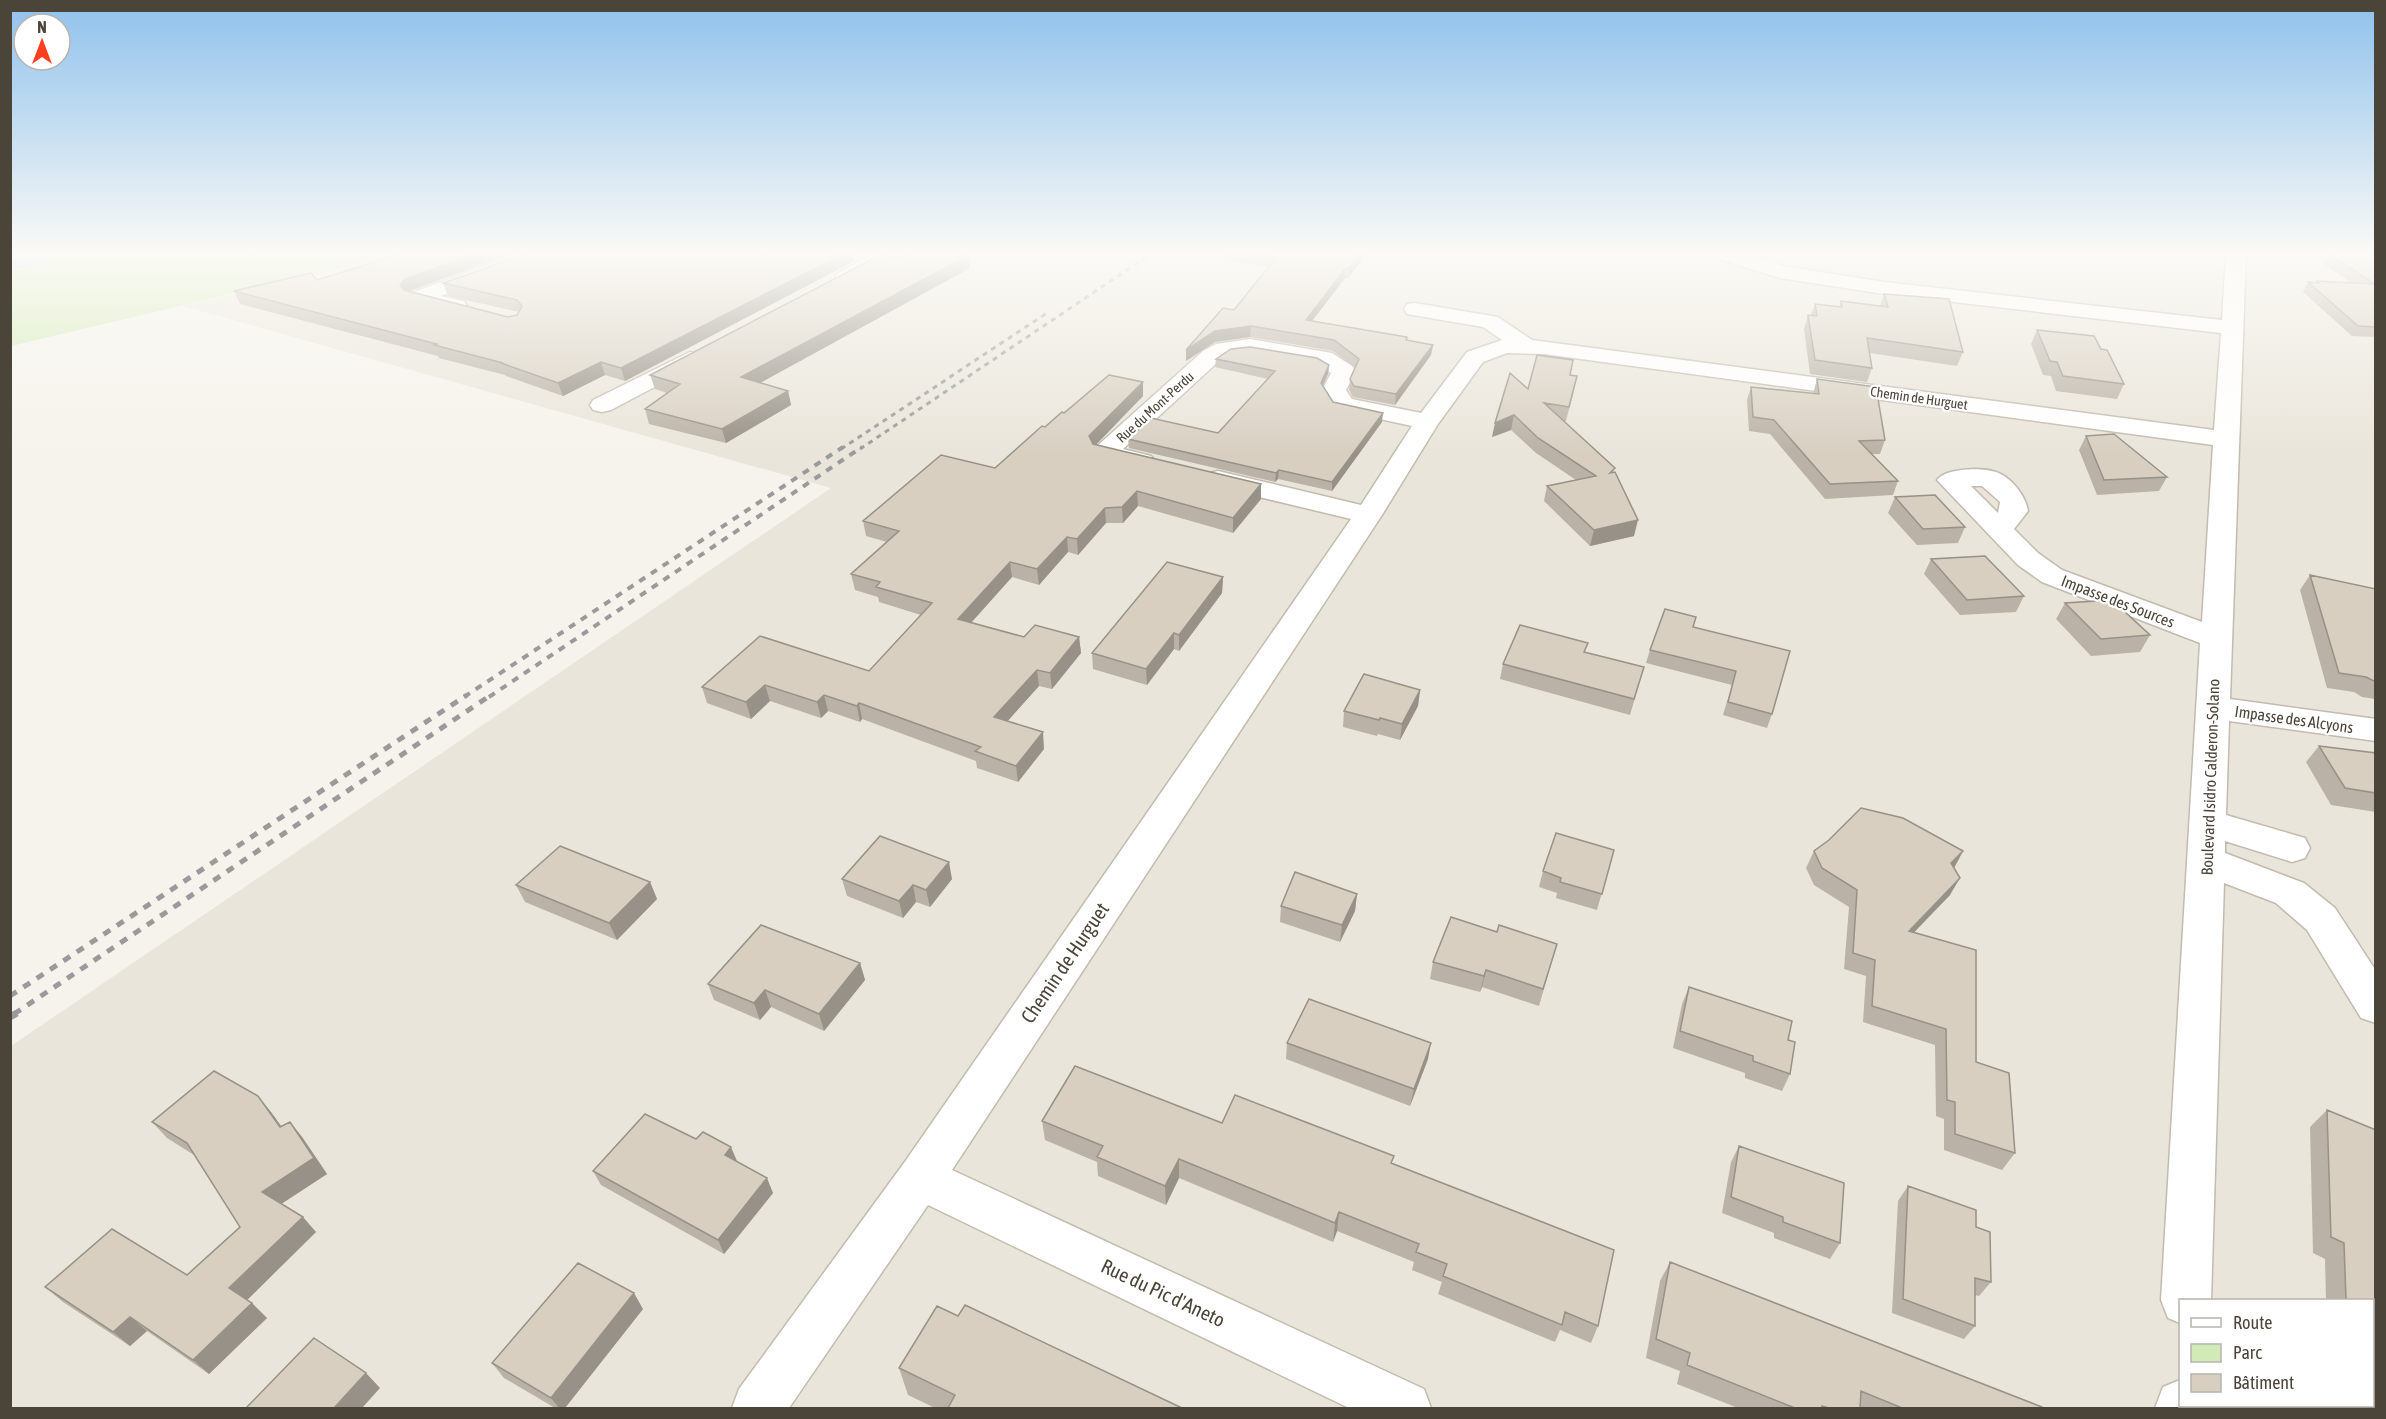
<svg xmlns="http://www.w3.org/2000/svg" width="2386" height="1419" viewBox="0 0 2386 1419" font-family="'Asap Condensed',sans-serif">
<style>
.residential{fill:#eae5da;fill-rule:evenodd}
.green{fill:#d2eab5}
.lines{fill:none;stroke-linecap:round;stroke-linejoin:round}
.river{fill:#a9d4f2;fill-rule:evenodd}
.minor-casing{stroke:#c2bbae;stroke-width:3}
.minor{fill:#fff;fill-rule:evenodd}
.rail-far3{stroke:#9a9a9a;stroke-width:3;stroke-dasharray:5 5;stroke-linecap:butt}
.rail-far2{stroke:#9a9a9a;stroke-width:4;stroke-dasharray:7 7;stroke-linecap:butt}
.rail-far1{stroke:#9a9a9a;stroke-width:5;stroke-dasharray:8 8;stroke-linecap:butt}
.rail{stroke:#9a9a9a;stroke-width:7;stroke-dasharray:10 10;stroke-linecap:butt}
.wall{fill:#bab2a6}
.shaded-wall{fill:#979187}
.building{fill:#d8cfc1;stroke:#979187;stroke-width:1.5}
.labels{text-anchor:middle;stroke-width:4.5;stroke-linejoin:round;paint-order:stroke}
.far-street-label{font-size:14px;fill:#4b4439;stroke:#fff}
.street-label{font-size:16px;fill:#4b4439;stroke:#fff}
.near-street-label{font-size:20px;fill:#4b4439;stroke:#fff}
</style>
<rect width="100%" height="100%" fill="#f6f3ec"/>
<path class="residential" d="M 399,254 L 2375,254 L 2375,1408 L 11,1408 L 11,1046 L 831,488 L 183,306 ZM 2180,1300 L 2372,1300 L 2372,1406 L 2180,1406 Z"/>
<path class="green" d="M 10,254 L 399,254 L 11,346 Z"/>
<g class="lines">
<path class="river" d="M 10,254 L 52,254 L 46,263 L 10,270 Z"/>
<g class="minor-casing">
<path id="minor" d="M 518,254 L 547,254 L 544,258 L 441,296 L 464,301 L 467,306 L 464,311 C 448,315 426,305 411,301 L 407,297 L 411,293 Z
M 873,254 L 898,254 L 895,258 L 852,281 L 845,283 L 838,281 L 835,277 L 838,273 Z
M 1713,254 L 1744,254 L 1783,266 L 1884,282 L 2222,320 L 2226,254 L 2246,254 L 2230,699 L 2376,719 L 2376,741 L 2229,721 L 2226,815 L 2305,838 L 2310,848 L 2305,858 L 2292,862 L 2225,841 L 2225,853 L 2304,883 L 2335,908 L 2376,971 L 2376,1023 L 2361,1018 L 2307,930 L 2276,903 L 2224,883 L 2211,1300 L 2180,1300 L 2180,1323 L 2168,1318 L 2161,1300 L 2200,643 L 2042,582 L 2018,565 L 1937,480 C 1945,468 1982,467 1996,472 C 2011,477 2026,496 2028,511 L 2014,529 L 2038,553 L 2062,570 L 2202,622 L 2213,445 L 1544,354 L 1507,353 L 1483,362 L 1438,424 L 1382,515 L 952,1170 L 1424,1389 L 1431,1408 L 1349,1408 L 928,1205 L 789,1408 L 732,1408 L 739,1389 L 904,1163 L 1351,519 L 1209,485 L 1205,479 L 1209,473 L 1218,471 L 1361,505 L 1412,426 L 1334,409 L 1322,390 L 1331,373 C 1307,357 1246,346 1219,361 L 1123,449 L 1151,456 L 1155,461 L 1151,466 L 1142,469 L 1096,457 L 1092,452 L 1096,447 L 1203,351 L 1216,344 L 1250,339 L 1332,353 L 1352,366 L 1356,371 L 1346,390 L 1352,399 L 1421,413 L 1467,352 L 1502,340 L 1483,327 L 1407,314 L 1404,309 L 1407,304 L 1415,303 L 1498,317 L 1532,340 L 2214,430 L 2221,333 L 1884,294 L 1780,278 L 1716,258 ZM 1971,486 L 1982,486 L 2000,502 L 1998,513 Z
M 690,352 L 698,354 L 701,359 L 698,364 L 611,410 L 602,412 L 593,410 L 590,405 L 593,400 Z
M 2180,1380 L 2180,1406 L 2208,1406 L 2207,1408 L 2155,1408 L 2163,1387 Z"/>
</g>
<use href="#minor" class="minor"/>
<path class="rail-far3" d="M 841,449 L 1047,313
M 860,449 L 1151,254"/>
<path class="rail-far2" d="M 464,697 L 843,447
M 489,697 L 862,447"/>
<path class="rail-far1" d="M 10,996 L 467,695
M 14,1014 L 491,695"/>
<path class="rail" d="M 10,1017 L 17,1013"/>
</g>
<path class="wall" d="M 1226,254 L 1367,254 L 1348,278 L 1345,278 L 1312,321 L 1433,345 L 1431,355 L 1395,405 L 1353,397 L 1349,390 L 1350,379 L 1355,367 L 1333,351 L 1250,337 L 1215,342 L 1186,361 L 1186,350 L 1234,310 L 1268,267 L 1226,260 Z
M 2327,254 L 2376,254 L 2376,337 L 2352,336 L 2303,292 L 2308,282 L 2316,283 L 2317,281 L 2352,283 L 2322,263 Z
M 969,255 L 970,268 L 760,383 L 788,391 L 791,405 L 726,443 L 649,424 L 645,409 L 667,393 L 655,389 L 650,375 L 900,259 Z
M 854,261 L 625,381 L 605,375 L 563,396 L 506,376 L 505,375 L 439,358 L 438,356 L 240,304 L 234,291 L 317,280 L 410,291 L 410,292 L 508,317 L 517,315 L 519,312 L 448,296 L 443,283 Z
M 1884,294 L 1963,352 L 1957,366 L 1870,353 L 1872,368 L 1867,382 L 1810,374 L 1804,329 L 1808,315 L 1811,315 L 1815,304 L 1839,307 L 1841,301 L 1880,306 Z
M 2037,330 L 2101,349 L 2124,384 L 2117,399 L 2056,391 L 2051,376 L 2043,375 L 2031,344 Z
M 1216,359 L 1329,365 L 1328,374 L 1323,386 L 1333,402 L 1382,422 L 1332,491 L 1278,479 L 1275,482 L 1129,448 L 1128,439 L 1218,433 L 1268,379 L 1215,367 Z
M 1570,375 L 1574,390 L 1566,421 L 1563,421 L 1614,473 L 1634,536 L 1590,546 L 1544,501 L 1547,486 L 1576,480 L 1536,453 L 1511,430 L 1492,437 L 1528,389 Z
M 1817,379 L 1885,440 L 1880,454 L 1872,454 L 1898,481 L 1893,495 L 1825,499 L 1770,434 L 1749,431 L 1747,400 L 1751,387 L 1813,394 Z
M 1143,382 L 1143,396 L 1096,444 L 1261,499 L 1233,533 L 1138,506 L 1123,523 L 1106,523 L 1078,555 L 1068,552 L 1039,585 L 1012,577 L 971,623 L 1024,637 L 1079,637 L 1081,653 L 1052,689 L 1039,686 L 1007,721 L 1044,749 L 1018,782 L 977,768 L 976,761 L 862,719 L 860,722 L 828,711 L 821,718 L 770,701 L 751,719 L 707,703 L 702,687 L 869,671 L 921,615 L 879,602 L 878,597 L 855,590 L 851,574 L 887,542 L 866,536 L 863,521 L 995,468 L 1045,427 L 1064,413 Z
M 2086,436 L 2167,477 L 2159,491 L 2097,495 L 2079,450 Z
M 1895,497 L 1965,527 L 1958,543 L 1917,545 L 1888,513 Z
M 1931,559 L 2024,596 L 2016,612 L 1960,615 L 1924,574 Z
M 2310,575 L 2376,589 L 2375,699 L 2362,697 L 2354,692 L 2327,688 L 2300,590 Z
M 1223,577 L 1222,593 L 1179,651 L 1174,649 L 1147,685 L 1093,669 L 1092,653 Z
M 2065,603 L 2150,635 L 2140,652 L 2091,656 L 2056,619 Z
M 1693,627 L 1790,651 L 1772,714 L 1767,728 L 1723,715 L 1732,685 L 1646,663 L 1650,650 Z
M 1585,652 L 1644,667 L 1630,715 L 1500,679 L 1503,664 Z
M 1420,690 L 1418,706 L 1400,740 L 1378,734 L 1377,736 L 1343,727 L 1344,711 Z
M 2319,746 L 2376,753 L 2376,812 L 2331,805 L 2306,762 Z
M 1614,850 L 1597,910 L 1556,898 L 1557,893 L 1539,887 L 1543,871 Z
M 1814,851 L 1963,851 L 1954,868 L 1950,895 L 1914,932 L 1976,1062 L 2015,1153 L 2002,1170 L 1944,1150 L 1944,1119 L 1936,1116 L 1935,1045 L 1863,1022 L 1866,976 L 1844,969 L 1849,907 L 1814,885 L 1806,868 Z
M 842,879 L 952,879 L 930,907 L 916,902 L 903,918 L 847,896 Z
M 650,882 L 657,899 L 617,940 L 525,902 L 516,885 Z
M 1357,894 L 1355,911 L 1340,942 L 1280,922 L 1281,906 Z
M 1497,932 L 1557,944 L 1539,1006 L 1482,987 L 1480,992 L 1430,979 L 1433,962 Z
M 860,963 L 865,980 L 824,1031 L 771,1007 L 760,1020 L 714,1000 L 708,984 Z
M 1689,987 L 1788,1040 L 1790,1074 L 1782,1091 L 1745,1078 L 1745,1073 L 1673,1048 L 1682,1004 Z
M 1287,1043 L 1428,1059 L 1410,1106 L 1286,1059 Z
M 2327,1110 L 2376,1130 L 2376,1340 L 2373,1339 L 2373,1300 L 2326,1300 L 2325,1259 L 2313,1253 L 2310,1127 Z
M 271,1112 L 281,1126 L 290,1122 L 302,1137 L 327,1174 L 281,1204 L 316,1232 L 247,1300 L 267,1318 L 209,1374 L 147,1331 L 130,1346 L 63,1302 L 45,1287 L 187,1275 L 240,1227 L 194,1155 L 167,1138 L 152,1122 Z
M 1042,1121 L 1222,1123 L 1392,1164 L 1598,1326 L 1591,1343 L 1560,1330 L 1555,1342 L 1438,1294 L 1442,1282 L 1412,1270 L 1414,1262 L 1337,1231 L 1333,1242 L 1179,1178 L 1166,1205 L 1098,1176 L 1097,1162 L 1045,1140 Z
M 1739,1146 L 1840,1243 L 1830,1259 L 1774,1238 L 1774,1233 L 1722,1213 L 1731,1162 Z
M 737,1162 L 773,1193 L 724,1254 L 601,1185 L 593,1171 Z
M 1908,1186 L 1976,1227 L 1991,1282 L 1979,1296 L 1975,1295 L 1975,1326 L 1964,1339 L 1892,1313 L 1898,1201 Z
M 1670,1262 L 2042,1408 L 1738,1408 L 1677,1384 L 1680,1371 L 1646,1358 L 1660,1281 Z
M 643,1309 L 565,1408 L 555,1408 L 504,1378 L 492,1363 Z
M 958,1316 L 1182,1408 L 935,1408 L 908,1395 L 899,1368 Z"/>
<path class="shaded-wall" d="M 475,254 L 511,254 L 410,291 L 405,297 L 400,285 L 405,279 Z
M 843,254 L 853,254 L 854,261 L 625,381 L 621,368 Z
M 1361,254 L 1367,254 L 1348,278 L 1349,268 Z
M 969,255 L 970,268 L 745,391 L 741,377 Z
M 1346,268 L 1345,278 L 1305,330 L 1306,320 Z
M 1251,326 L 1250,337 L 1215,342 L 1186,361 L 1186,350 L 1215,331 Z
M 1433,345 L 1431,355 L 1395,405 L 1396,394 Z
M 601,362 L 605,375 L 563,396 L 558,383 Z
M 1329,365 L 1328,374 L 1320,391 L 1321,383 Z
M 1143,382 L 1143,396 L 1090,451 L 1089,436 Z
M 788,391 L 791,405 L 726,443 L 722,429 Z
M 1383,413 L 1382,422 L 1332,491 L 1332,482 Z
M 1514,415 L 1511,430 L 1492,437 L 1495,423 Z
M 1279,470 L 1278,479 L 1275,482 L 1276,473 Z
M 1261,484 L 1261,499 L 1233,533 L 1233,518 Z
M 1137,491 L 1138,506 L 1123,523 L 1122,507 Z
M 1105,508 L 1106,523 L 1078,555 L 1077,539 Z
M 1638,520 L 1634,536 L 1590,546 L 1594,530 Z
M 1067,537 L 1068,552 L 1039,585 L 1037,569 Z
M 1010,562 L 1012,577 L 960,635 L 958,619 Z
M 1223,577 L 1222,593 L 1179,651 L 1179,635 Z
M 1174,633 L 1174,649 L 1147,685 L 1146,669 Z
M 1079,637 L 1081,653 L 1052,689 L 1050,673 Z
M 1037,670 L 1039,686 L 997,733 L 994,717 Z
M 765,685 L 770,701 L 751,719 L 746,702 Z
M 1420,690 L 1418,706 L 1400,740 L 1402,724 Z
M 824,695 L 828,711 L 821,718 L 817,702 Z
M 859,703 L 862,719 L 860,722 L 857,706 Z
M 1043,732 L 1044,749 L 1018,782 L 1016,766 Z
M 1963,851 L 1954,868 L 1951,863 Z
M 949,862 L 952,879 L 930,907 L 926,890 Z
M 1960,878 L 1950,895 L 1900,947 L 1909,931 Z
M 650,882 L 657,899 L 617,940 L 609,923 Z
M 913,885 L 916,902 L 903,918 L 899,901 Z
M 1357,894 L 1355,911 L 1340,942 L 1342,925 Z
M 860,963 L 865,980 L 824,1031 L 819,1014 Z
M 1486,970 L 1482,987 L 1480,992 L 1484,976 Z
M 765,990 L 771,1007 L 760,1020 L 754,1003 Z
M 1431,1043 L 1428,1059 L 1410,1106 L 1414,1089 Z
M 258,1096 L 271,1112 L 293,1143 L 280,1127 Z
M 290,1122 L 302,1137 L 327,1174 L 275,1208 L 262,1192 Z
M 731,1147 L 737,1161 L 725,1155 Z
M 1179,1159 L 1179,1178 L 1166,1205 L 1165,1186 Z
M 767,1178 L 773,1193 L 724,1254 L 718,1240 Z
M 1339,1212 L 1337,1231 L 1333,1242 L 1335,1223 Z
M 303,1217 L 316,1232 L 244,1303 L 229,1288 Z
M 634,1293 L 643,1309 L 565,1408 L 559,1408 L 551,1398 Z
M 252,1303 L 267,1318 L 209,1374 L 193,1360 Z
M 130,1317 L 147,1331 L 130,1346 L 113,1332 Z
M 366,1373 L 380,1388 L 362,1408 L 334,1408 Z"/>
<path class="building" d="M 401,254 L 475,254 L 405,279 L 400,285 L 404,290 L 508,317 L 517,315 L 522,306 L 517,300 L 443,283 L 525,254 L 843,254 L 621,368 L 601,362 L 558,383 L 501,363 L 503,363 L 434,345 L 437,344 L 234,291 L 311,273 L 317,280 Z
M 909,254 L 964,254 L 969,255 L 741,377 L 788,391 L 722,429 L 645,409 L 680,384 L 650,375 L 880,255 L 900,259 Z
M 1249,254 L 1361,254 L 1349,268 L 1346,268 L 1306,320 L 1407,337 L 1406,340 L 1433,345 L 1396,394 L 1354,386 L 1350,379 L 1359,359 L 1334,340 L 1251,326 L 1215,331 L 1186,350 L 1223,308 L 1234,310 L 1275,259 Z
M 2329,254 L 2376,254 L 2376,327 L 2358,326 L 2308,282 L 2319,283 L 2317,281 L 2375,284 Z
M 1884,294 L 1949,299 L 1963,352 L 1867,338 L 1872,368 L 1815,360 L 1808,315 L 1817,316 L 1815,304 L 1842,307 L 1841,301 L 1888,307 Z
M 2037,330 L 2094,336 L 2101,349 L 2107,350 L 2124,384 L 2063,376 L 2057,362 L 2050,361 Z
M 1250,347 L 1317,358 L 1329,365 L 1321,383 L 1333,402 L 1383,413 L 1332,482 L 1279,470 L 1276,473 L 1128,439 L 1151,418 L 1218,433 L 1275,371 L 1216,359 L 1231,349 Z
M 1537,355 L 1573,360 L 1570,375 L 1577,376 L 1569,407 L 1544,403 L 1615,468 L 1610,473 L 1615,472 L 1638,520 L 1594,530 L 1547,486 L 1596,476 L 1538,438 L 1514,415 L 1495,423 L 1510,373 L 1528,389 Z
M 1109,375 L 1143,382 L 1089,436 L 1093,444 L 1261,484 L 1233,518 L 1137,491 L 1122,507 L 1105,508 L 1077,539 L 1067,537 L 1037,569 L 1010,562 L 958,619 L 1024,637 L 1035,625 L 1079,637 L 1050,673 L 1037,670 L 994,717 L 1043,732 L 1016,766 L 975,751 L 981,747 L 859,703 L 857,706 L 824,695 L 817,702 L 765,685 L 746,702 L 702,687 L 760,636 L 869,671 L 932,603 L 876,587 L 880,582 L 851,574 L 899,531 L 863,521 L 941,455 L 995,468 L 1042,426 L 1045,427 L 1062,412 L 1064,413 Z
M 1817,379 L 1876,387 L 1885,440 L 1859,441 L 1898,481 L 1830,484 L 1774,420 L 1753,417 L 1751,387 L 1819,394 Z
M 2114,434 L 2167,477 L 2104,480 L 2086,436 Z
M 1935,495 L 1965,527 L 1923,529 L 1895,497 Z
M 1985,556 L 2024,596 L 1967,600 L 1931,559 Z
M 1167,562 L 1223,577 L 1179,635 L 1174,633 L 1146,669 L 1092,653 Z
M 2310,575 L 2376,589 L 2376,682 L 2366,677 L 2339,673 Z
M 2112,600 L 2150,635 L 2101,639 L 2065,603 Z
M 1665,609 L 1696,617 L 1693,627 L 1790,651 L 1772,714 L 1728,702 L 1736,671 L 1650,650 Z
M 1520,625 L 1588,643 L 1584,652 L 1644,667 L 1634,699 L 1503,664 Z
M 1364,674 L 1420,690 L 1402,724 L 1380,718 L 1379,720 L 1344,711 Z
M 2319,746 L 2376,753 L 2376,793 L 2345,788 Z
M 1861,808 L 1903,818 L 1963,851 L 1951,863 L 1960,878 L 1909,931 L 1976,950 L 1976,1062 L 2009,1073 L 2015,1153 L 1955,1134 L 1955,1102 L 1947,1100 L 1946,1029 L 1872,1006 L 1875,960 L 1853,953 L 1857,890 L 1822,868 L 1814,851 L 1829,840 Z
M 1556,833 L 1614,850 L 1602,894 L 1560,882 L 1561,878 L 1543,871 Z
M 880,836 L 949,862 L 926,890 L 913,885 L 899,901 L 842,879 Z
M 560,846 L 650,882 L 609,923 L 516,885 Z
M 1295,872 L 1357,894 L 1342,925 L 1281,906 Z
M 1451,917 L 1497,932 L 1499,925 L 1557,944 L 1543,989 L 1486,970 L 1484,976 L 1433,962 Z
M 761,925 L 860,963 L 819,1014 L 765,990 L 754,1003 L 708,984 Z
M 1689,987 L 1792,1021 L 1788,1040 L 1795,1042 L 1790,1074 L 1753,1061 L 1753,1056 L 1680,1031 Z
M 1309,999 L 1431,1043 L 1414,1089 L 1287,1043 Z
M 1075,1066 L 1222,1123 L 1235,1095 L 1394,1156 L 1391,1163 L 1614,1250 L 1598,1326 L 1565,1312 L 1562,1325 L 1443,1276 L 1447,1264 L 1416,1252 L 1419,1244 L 1339,1212 L 1335,1223 L 1179,1159 L 1165,1186 L 1097,1157 L 1103,1146 L 1042,1121 Z
M 214,1071 L 258,1096 L 280,1127 L 290,1122 L 314,1158 L 262,1192 L 303,1217 L 229,1288 L 252,1303 L 193,1360 L 130,1317 L 113,1332 L 45,1287 L 112,1229 L 187,1275 L 240,1227 L 187,1143 L 152,1122 Z
M 2327,1110 L 2376,1130 L 2376,1316 L 2373,1315 L 2373,1300 L 2346,1300 L 2344,1243 L 2331,1237 Z
M 645,1114 L 696,1139 L 703,1132 L 731,1147 L 725,1155 L 767,1178 L 718,1240 L 593,1171 Z
M 1739,1146 L 1844,1183 L 1840,1243 L 1783,1222 L 1783,1217 L 1731,1197 Z
M 1908,1186 L 1976,1210 L 1976,1227 L 1990,1232 L 1991,1282 L 1975,1278 L 1975,1326 L 1903,1299 Z
M 1670,1262 L 2042,1407 L 2042,1408 L 1902,1408 L 1861,1391 L 1860,1408 L 1829,1408 L 1822,1406 L 1822,1408 L 1795,1408 L 1687,1365 L 1690,1353 L 1656,1339 Z
M 578,1263 L 634,1293 L 551,1398 L 492,1363 Z
M 965,1305 L 1182,1408 L 948,1408 L 955,1395 L 899,1368 L 937,1306 L 958,1316 Z
M 314,1338 L 366,1373 L 334,1408 L 246,1408 Z"/>
<linearGradient id="sky" x2="0" y2="1"><stop stop-color="#8fc1ec"/><stop offset="0.56" stop-color="#fbfaf6"/><stop offset="1" stop-color="#fbfaf6" stop-opacity="0"/></linearGradient>
<rect width="2386" height="453" fill="url(#sky)"/>
<g class="labels">
<g class="far-street-label">
<text transform="translate(1919 398) rotate(8)" y="5">Chemin de Hurguet</text>
<text transform="translate(1155 407) rotate(-42)" y="5">Rue du Mont-Perdu</text>
</g>
<g class="street-label">
<text transform="translate(2118 601) rotate(21)" y="6">Impasse des Sources</text>
<text transform="translate(2294 719) rotate(8)" y="6">Impasse des Alcyons</text>
<text transform="translate(2210 777) rotate(-88)" y="6">Boulevard Isidro Calderon-Solano</text>
</g>
<g class="near-street-label">
<text transform="translate(1065 963) rotate(-56)" y="7">Chemin de Hurguet</text>
<text transform="translate(1163 1293) rotate(25)" y="7">Rue du Pic d'Aneto</text>
</g>
</g>
<rect width="2386" height="1419" fill="none" stroke="#4b4439" stroke-width="24"/>
<rect x="2179" y="1299" width="195" height="108" fill="#ffffff" stroke="#b7b4b0" stroke-width="1.5"/>
<rect x="2191" y="1318" width="30" height="9" fill="#ffffff" stroke="#b7b4b0" stroke-width="1.5"/>
<text x="2233" y="1329" font-size="18" fill="#4b4439">Route</text>
<rect x="2191" y="1344" width="30" height="18" fill="#d2eab5" stroke="#b7b4b0" stroke-width="1.5"/>
<text x="2233" y="1359" font-size="18" fill="#4b4439">Parc</text>
<rect x="2191" y="1374" width="30" height="18" fill="#d8cfc1" stroke="#b7b4b0" stroke-width="1.5"/>
<text x="2233" y="1389" font-size="18" fill="#4b4439">Bâtiment</text>
<g transform="translate(42 42)"><circle r="28" fill="#ffffff" stroke="#b7b4b0" stroke-width="1.5"/>
<path d="M0-4.5L10 22L0 15L-10 22Z" fill="#fc3f1d"/>
<text y="-9" font-size="16" font-weight="bold" text-anchor="middle" fill="#4b4439">N</text>
</g>
</svg>
